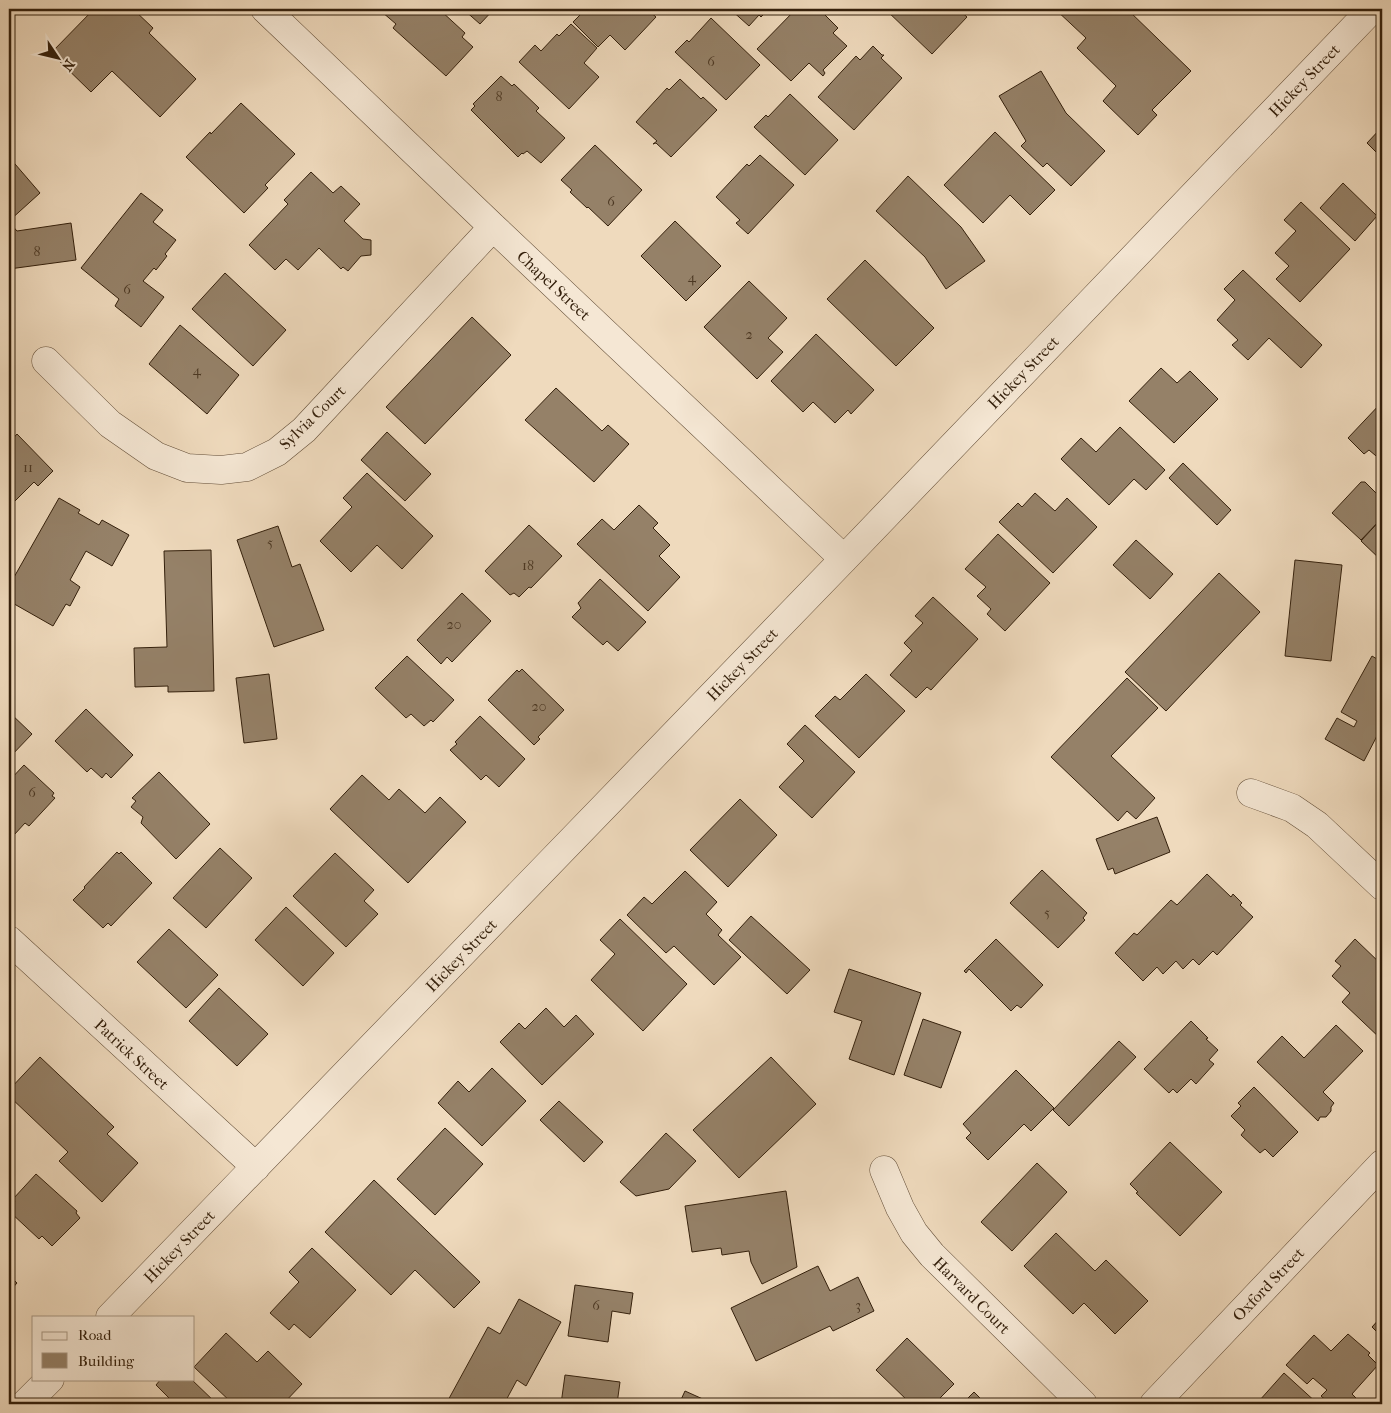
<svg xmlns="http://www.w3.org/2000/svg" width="1391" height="1413" viewBox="0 0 1391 1413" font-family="'IM FELL French Canon',serif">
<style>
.building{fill:#958168;stroke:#34200c}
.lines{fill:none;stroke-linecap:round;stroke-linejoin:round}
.minor-casing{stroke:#634e38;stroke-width:29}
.minor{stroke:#f5e7d4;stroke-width:28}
.labels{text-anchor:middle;stroke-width:5;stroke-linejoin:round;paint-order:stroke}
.number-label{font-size:14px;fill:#4c3823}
.street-label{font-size:16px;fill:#34200c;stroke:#f5e7d4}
</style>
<rect width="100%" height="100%" fill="#efdabd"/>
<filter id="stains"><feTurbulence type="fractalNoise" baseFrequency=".004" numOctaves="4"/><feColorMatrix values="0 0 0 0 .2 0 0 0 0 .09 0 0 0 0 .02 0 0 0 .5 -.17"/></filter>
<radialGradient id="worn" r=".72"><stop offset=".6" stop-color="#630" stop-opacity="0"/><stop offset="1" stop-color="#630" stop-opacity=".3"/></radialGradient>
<path class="building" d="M 94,9 L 133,9 L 153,28 L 149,33 L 196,79 L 160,117 L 112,71 L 91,92 L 51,53 Z
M 385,9 L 431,9 L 437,14 L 440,10 L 465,33 L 462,37 L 473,47 L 446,76 L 393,28 L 396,24 L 382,12 Z
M 463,9 L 494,9 L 480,24 Z
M 582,9 L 647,9 L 656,17 L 625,50 L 610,35 L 598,47 L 573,22 L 584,11 Z
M 730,9 L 769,9 L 761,17 L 759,15 L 749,26 Z
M 796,9 L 821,9 L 825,12 L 824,14 L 838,28 L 833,33 L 847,46 L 823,70 L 825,73 L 823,76 L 809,63 L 791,81 L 757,49 Z
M 885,9 L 958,9 L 967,17 L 932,54 Z
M 1055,9 L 1127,9 L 1191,71 L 1152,110 L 1157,115 L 1138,135 L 1103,101 L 1116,86 L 1077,48 L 1086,38 Z
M 711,18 L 760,65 L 726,100 L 675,52 L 687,40 L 689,42 Z
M 571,24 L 597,48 L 584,63 L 599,77 L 569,109 L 519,62 L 535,45 L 541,51 L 557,34 L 559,36 Z
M 873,46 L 882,55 L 884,55 L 881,58 L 902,78 L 854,130 L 818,97 L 856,56 L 860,60 Z
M 1041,71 L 1066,113 L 1105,151 L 1071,186 L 1047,163 L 1043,167 L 1021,146 L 1026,141 L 999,96 Z
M 501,76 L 512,86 L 514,84 L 539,108 L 536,111 L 565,138 L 541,163 L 527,151 L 523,154 L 522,153 L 518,157 L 471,110 L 475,106 L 473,104 Z
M 680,79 L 701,99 L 703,97 L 717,110 L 671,157 L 656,143 L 653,144 L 657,141 L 636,122 L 667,88 L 669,90 Z
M 790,94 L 838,140 L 805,175 L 754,127 L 766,115 L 768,117 Z
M 241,103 L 295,154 L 265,185 L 268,188 L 244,213 L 186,157 L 210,132 L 211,134 Z
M 1382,127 L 1382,158 L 1367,143 Z
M 995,132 L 1055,190 L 1030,215 L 1010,195 L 983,223 L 944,185 Z
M 595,145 L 642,190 L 608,226 L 588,207 L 587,208 L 570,192 L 572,190 L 561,180 Z
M 760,155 L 794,185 L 748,234 L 736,223 L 740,220 L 716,197 L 747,164 L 749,166 Z
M 9,157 L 40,193 L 9,221 Z
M 311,172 L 333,193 L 341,186 L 360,204 L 344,221 L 363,239 L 371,240 L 371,255 L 361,256 L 348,271 L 343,267 L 341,269 L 319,248 L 298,270 L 286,259 L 275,270 L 249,245 L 288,204 L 284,200 Z
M 908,176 L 961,227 L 985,261 L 946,289 L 925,257 L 876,211 Z
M 1343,183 L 1377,216 L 1355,241 L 1320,208 Z
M 141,193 L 163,210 L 153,222 L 176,240 L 165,254 L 167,256 L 156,270 L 154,268 L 143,281 L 164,297 L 141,327 L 115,306 L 119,299 L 81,268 Z
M 1301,202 L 1350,249 L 1300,302 L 1276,279 L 1289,266 L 1275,253 L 1296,231 L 1284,220 Z
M 675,221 L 721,266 L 686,301 L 641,256 Z
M 9,222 L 17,231 L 71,223 L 76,260 L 9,269 Z
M 865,260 L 934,328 L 896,366 L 827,299 Z
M 1243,270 L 1322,345 L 1301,368 L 1269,338 L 1248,360 L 1232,345 L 1238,340 L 1217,320 L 1235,300 L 1224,289 Z
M 225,273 L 286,330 L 253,366 L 192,309 Z
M 749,281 L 787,318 L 768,338 L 783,352 L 757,379 L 704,327 Z
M 472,317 L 511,355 L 425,444 L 386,407 Z
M 180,325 L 239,375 L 207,414 L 149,364 Z
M 816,334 L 874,390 L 851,414 L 848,410 L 835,423 L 813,402 L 803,412 L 771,381 Z
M 1161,368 L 1177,383 L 1190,371 L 1218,399 L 1174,443 L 1129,401 Z
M 556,388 L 602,431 L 608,425 L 629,444 L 594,482 L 525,420 Z
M 1382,402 L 1377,408 L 1382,413 L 1382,461 L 1369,450 L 1364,454 L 1348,438 Z
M 1120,427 L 1165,470 L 1146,490 L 1134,479 L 1109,505 L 1061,459 L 1081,438 L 1096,452 Z
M 387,432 L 431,474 L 405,501 L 361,460 Z
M 17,434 L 53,471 L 38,486 L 34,482 L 11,505 L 14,508 L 9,514 L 9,443 Z
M 1183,463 L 1231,510 L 1217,525 L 1169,478 Z
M 367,473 L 433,536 L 402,569 L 377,545 L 351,572 L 320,541 L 352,507 L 343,498 Z
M 1361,482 L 1365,482 L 1382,499 L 1382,518 L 1361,540 L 1332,513 Z
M 1035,493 L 1055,511 L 1067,498 L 1097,527 L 1053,573 L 999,522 L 1018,503 L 1022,507 Z
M 59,498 L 80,510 L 78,513 L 99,525 L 102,520 L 129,535 L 112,566 L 86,551 L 70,580 L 80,587 L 70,606 L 66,604 L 53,626 L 9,601 L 9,586 Z
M 639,505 L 658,523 L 653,528 L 670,545 L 659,556 L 680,577 L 648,611 L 577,544 L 602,519 L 614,530 Z
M 1382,518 L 1382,561 L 1361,541 Z
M 529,525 L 562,556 L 531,588 L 529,587 L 519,597 L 514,593 L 510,595 L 485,571 Z
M 278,526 L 292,567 L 300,564 L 324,630 L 274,647 L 237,540 Z
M 998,534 L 1050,583 L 1005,631 L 987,614 L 991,609 L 977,596 L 986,587 L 965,569 Z
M 1136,540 L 1173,574 L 1150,599 L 1113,565 Z
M 211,550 L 214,691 L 168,692 L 168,686 L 135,687 L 134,648 L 167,647 L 164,551 Z
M 1295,560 L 1342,565 L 1331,661 L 1285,656 Z
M 1219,573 L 1260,612 L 1166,711 L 1125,672 Z
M 600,579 L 646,622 L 618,651 L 607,641 L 603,645 L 572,617 L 581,608 L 578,603 Z
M 462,593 L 491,621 L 452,662 L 447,657 L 441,664 L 417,640 Z
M 933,597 L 978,639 L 931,690 L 927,687 L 916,698 L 890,675 L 912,651 L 904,643 L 923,623 L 915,616 Z
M 407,656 L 454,700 L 433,722 L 431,720 L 424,726 L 411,714 L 406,718 L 375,688 Z
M 1372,656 L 1382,662 L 1382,734 L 1379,732 L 1364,761 L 1325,739 L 1337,718 L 1354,727 L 1357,721 L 1341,712 Z
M 522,669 L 564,710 L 538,737 L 540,739 L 534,745 L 488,700 L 517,670 L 519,672 Z
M 269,674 L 277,739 L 244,743 L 236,678 Z
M 866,674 L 905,711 L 859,758 L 815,716 L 835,696 L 840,700 Z
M 1127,678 L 1158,708 L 1111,756 L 1155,798 L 1136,819 L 1127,811 L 1118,821 L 1051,757 Z
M 86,709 L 133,755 L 111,778 L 106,773 L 102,778 L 91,768 L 87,772 L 55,741 Z
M 9,712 L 32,734 L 9,758 Z
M 480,716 L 525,759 L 499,787 L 486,775 L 481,780 L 450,750 L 457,744 L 455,742 Z
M 805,725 L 855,772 L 812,818 L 779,787 L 804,761 L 787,744 Z
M 24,765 L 54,793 L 52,796 L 55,798 L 29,826 L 25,823 L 14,835 L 9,830 L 9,781 Z
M 159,772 L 210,824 L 176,859 L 141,823 L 143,817 L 131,807 L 136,801 L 132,798 Z
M 362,775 L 389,800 L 399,789 L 425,813 L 440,797 L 466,822 L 408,883 L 330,809 Z
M 740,799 L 777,835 L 728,887 L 690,850 Z
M 1157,817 L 1170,852 L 1115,874 L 1113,868 L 1108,870 L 1096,839 Z
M 220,848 L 252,878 L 206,928 L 173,898 Z
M 117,852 L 119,854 L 121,852 L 152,883 L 111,926 L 108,923 L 103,928 L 73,900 L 85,888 L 84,887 Z
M 335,853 L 374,890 L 364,901 L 378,914 L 346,947 L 293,896 Z
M 1042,870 L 1087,913 L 1083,918 L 1085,920 L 1058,948 L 1010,903 Z
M 685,871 L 717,902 L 706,914 L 722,930 L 718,935 L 741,957 L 714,985 L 674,946 L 666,953 L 627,915 L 644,897 L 652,904 Z
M 1207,874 L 1231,897 L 1233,894 L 1242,903 L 1240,905 L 1253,917 L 1217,955 L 1213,951 L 1199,965 L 1193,959 L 1183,969 L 1176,961 L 1163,974 L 1157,967 L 1143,981 L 1115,953 L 1134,933 L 1137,935 L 1171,900 L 1177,905 Z
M 286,907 L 334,953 L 303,986 L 255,940 Z
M 751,916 L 810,970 L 787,994 L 729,940 Z
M 620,919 L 687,984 L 643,1031 L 591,980 L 615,954 L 600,940 Z
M 169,929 L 218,975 L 186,1008 L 137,962 Z
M 996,939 L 1043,985 L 1021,1008 L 1017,1005 L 1011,1011 L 969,969 L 966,973 L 964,971 Z
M 1355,939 L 1382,965 L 1382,1040 L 1342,1002 L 1350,993 L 1332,976 L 1341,966 L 1335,961 Z
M 849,969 L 921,993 L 894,1075 L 849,1059 L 862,1021 L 834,1012 Z
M 219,988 L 268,1034 L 237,1066 L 189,1021 Z
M 546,1008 L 564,1027 L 576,1015 L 594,1034 L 542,1085 L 500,1042 L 519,1023 L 525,1029 Z
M 923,1019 L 961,1032 L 941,1088 L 904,1075 Z
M 1191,1021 L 1208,1038 L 1206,1039 L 1218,1050 L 1209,1060 L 1214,1064 L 1196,1084 L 1191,1079 L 1177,1093 L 1173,1089 L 1169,1093 L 1144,1069 Z
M 1336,1025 L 1363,1051 L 1323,1092 L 1334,1103 L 1331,1107 L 1331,1111 L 1326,1117 L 1320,1117 L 1318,1121 L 1257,1062 L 1282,1036 L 1304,1058 Z
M 1119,1041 L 1136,1057 L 1069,1126 L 1053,1110 Z
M 40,1057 L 114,1127 L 107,1134 L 138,1163 L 102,1202 L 59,1161 L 68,1152 L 9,1096 L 9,1090 Z
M 771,1057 L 816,1104 L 739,1178 L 693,1130 Z
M 492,1068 L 526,1101 L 482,1146 L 438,1103 L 458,1081 L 469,1092 Z
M 1016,1070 L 1054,1108 L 1031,1131 L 1024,1124 L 988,1160 L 966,1138 L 971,1133 L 963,1124 Z
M 1254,1087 L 1298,1132 L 1273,1157 L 1265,1149 L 1260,1153 L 1241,1135 L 1245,1130 L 1231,1116 L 1241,1106 L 1238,1103 Z
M 559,1101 L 603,1142 L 584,1162 L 540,1120 Z
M 445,1128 L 483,1164 L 435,1215 L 397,1179 Z
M 666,1133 L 696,1161 L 669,1189 L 636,1196 L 620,1182 Z
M 1170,1142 L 1222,1192 L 1180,1236 L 1136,1193 L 1138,1192 L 1130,1184 Z
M 1037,1163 L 1067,1192 L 1012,1251 L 981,1222 Z
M 36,1174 L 77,1211 L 76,1213 L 80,1218 L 52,1246 L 42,1236 L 39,1239 L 10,1212 L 13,1209 L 10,1207 L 15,1201 L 13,1199 Z
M 374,1180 L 480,1282 L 454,1308 L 415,1270 L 391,1295 L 325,1232 Z
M 786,1191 L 797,1267 L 762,1284 L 751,1262 L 749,1251 L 722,1255 L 721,1248 L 692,1252 L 685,1206 Z
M 1056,1233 L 1095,1271 L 1106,1260 L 1148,1301 L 1115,1334 L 1084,1303 L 1073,1314 L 1024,1266 Z
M 312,1248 L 356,1290 L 310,1338 L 294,1324 L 289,1330 L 270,1313 L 299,1282 L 289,1272 Z
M 818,1266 L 830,1291 L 858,1277 L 874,1311 L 833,1331 L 830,1326 L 756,1361 L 731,1308 Z
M 9,1275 L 17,1283 L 9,1292 Z
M 575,1285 L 633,1293 L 630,1314 L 612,1311 L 608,1342 L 568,1336 Z
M 519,1299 L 561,1322 L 526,1386 L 517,1380 L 504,1404 L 446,1404 L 488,1327 L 500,1334 Z
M 1382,1316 L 1382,1337 L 1372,1327 Z
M 226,1333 L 257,1362 L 268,1351 L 302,1384 L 283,1404 L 233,1404 L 194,1367 Z
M 1348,1334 L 1370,1353 L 1368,1355 L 1378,1365 L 1352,1394 L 1357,1399 L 1353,1404 L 1330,1404 L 1321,1396 L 1327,1390 L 1313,1378 L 1307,1384 L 1286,1365 L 1314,1335 L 1331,1351 Z
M 907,1338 L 954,1384 L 934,1404 L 911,1404 L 876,1370 Z
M 1284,1373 L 1318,1404 L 1263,1404 L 1259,1401 Z
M 565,1375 L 620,1382 L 617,1404 L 561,1404 Z
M 161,1379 L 191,1379 L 217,1404 L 166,1404 L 171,1400 L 156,1385 Z
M 685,1391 L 705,1400 L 703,1404 L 679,1404 Z
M 974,1392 L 986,1404 L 962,1404 Z"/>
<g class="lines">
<g class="minor-casing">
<path id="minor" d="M 265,9 L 493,227 L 844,559
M 46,361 L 110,424 L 156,456 L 187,468 L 221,470 L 247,467 L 277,452 L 304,430 L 493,227
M 1251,793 L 1292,808 L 1317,825 L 1382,886
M 9,940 L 256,1167
M 884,1170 L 900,1208 L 914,1233 L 932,1255 L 1083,1404
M 110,1317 L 844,559 L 1372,9
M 25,1404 L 50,1379
M 1154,1404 L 1382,1164"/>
</g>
<use href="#minor" class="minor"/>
</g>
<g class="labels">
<g class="number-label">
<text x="711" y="66">6</text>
<text x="499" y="101">8</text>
<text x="611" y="206">6</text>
<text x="37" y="256">8</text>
<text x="692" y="282">4</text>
<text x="127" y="294">6</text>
<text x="749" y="339">2</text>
<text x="197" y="375">4</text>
<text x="28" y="472">11</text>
<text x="270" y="547">5</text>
<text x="528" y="570">18</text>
<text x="454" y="629">20</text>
<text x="539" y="711">20</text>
<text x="32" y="797">6</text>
<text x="1047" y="917">5</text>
<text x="596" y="1310">6</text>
<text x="858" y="1310">3</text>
</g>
<g class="street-label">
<text transform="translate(1304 80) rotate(-46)" y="6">Hickey Street</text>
<text transform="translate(554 285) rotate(43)" y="6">Chapel Street</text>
<text transform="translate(1023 372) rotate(-46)" y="6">Hickey Street</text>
<text transform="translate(312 417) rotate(-44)" y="6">Sylvia Court</text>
<text transform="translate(742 664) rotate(-46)" y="6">Hickey Street</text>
<text transform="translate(461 955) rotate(-46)" y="6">Hickey Street</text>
<text transform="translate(132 1054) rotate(43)" y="6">Patrick Street</text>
<text transform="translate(179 1246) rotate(-46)" y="6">Hickey Street</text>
<text transform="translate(1268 1284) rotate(-46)" y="6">Oxford Street</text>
<text transform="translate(972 1295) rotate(45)" y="6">Harvard Court</text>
</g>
</g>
<rect width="1391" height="1413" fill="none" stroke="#efdabd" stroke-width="30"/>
<rect x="10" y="10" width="1371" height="1393" fill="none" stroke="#34200c" stroke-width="2.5"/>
<rect x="15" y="15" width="1361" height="1383" fill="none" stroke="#34200c"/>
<rect x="32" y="1316" width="162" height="65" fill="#f5e7d4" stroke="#a89784"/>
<rect x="42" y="1332" width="25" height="8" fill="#f5e7d4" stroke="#a89784"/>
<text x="78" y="1340" font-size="15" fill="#34200c">Road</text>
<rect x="42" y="1353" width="25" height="15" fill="#958168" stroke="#a89784"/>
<text x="78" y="1366" font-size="15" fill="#34200c">Building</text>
<g transform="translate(58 58) rotate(125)" stroke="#f5e7d4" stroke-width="4" paint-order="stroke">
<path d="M0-4L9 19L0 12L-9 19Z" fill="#34200c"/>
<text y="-8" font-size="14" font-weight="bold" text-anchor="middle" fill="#34200c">N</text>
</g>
<rect width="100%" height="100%" filter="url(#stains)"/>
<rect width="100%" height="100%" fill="url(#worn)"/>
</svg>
